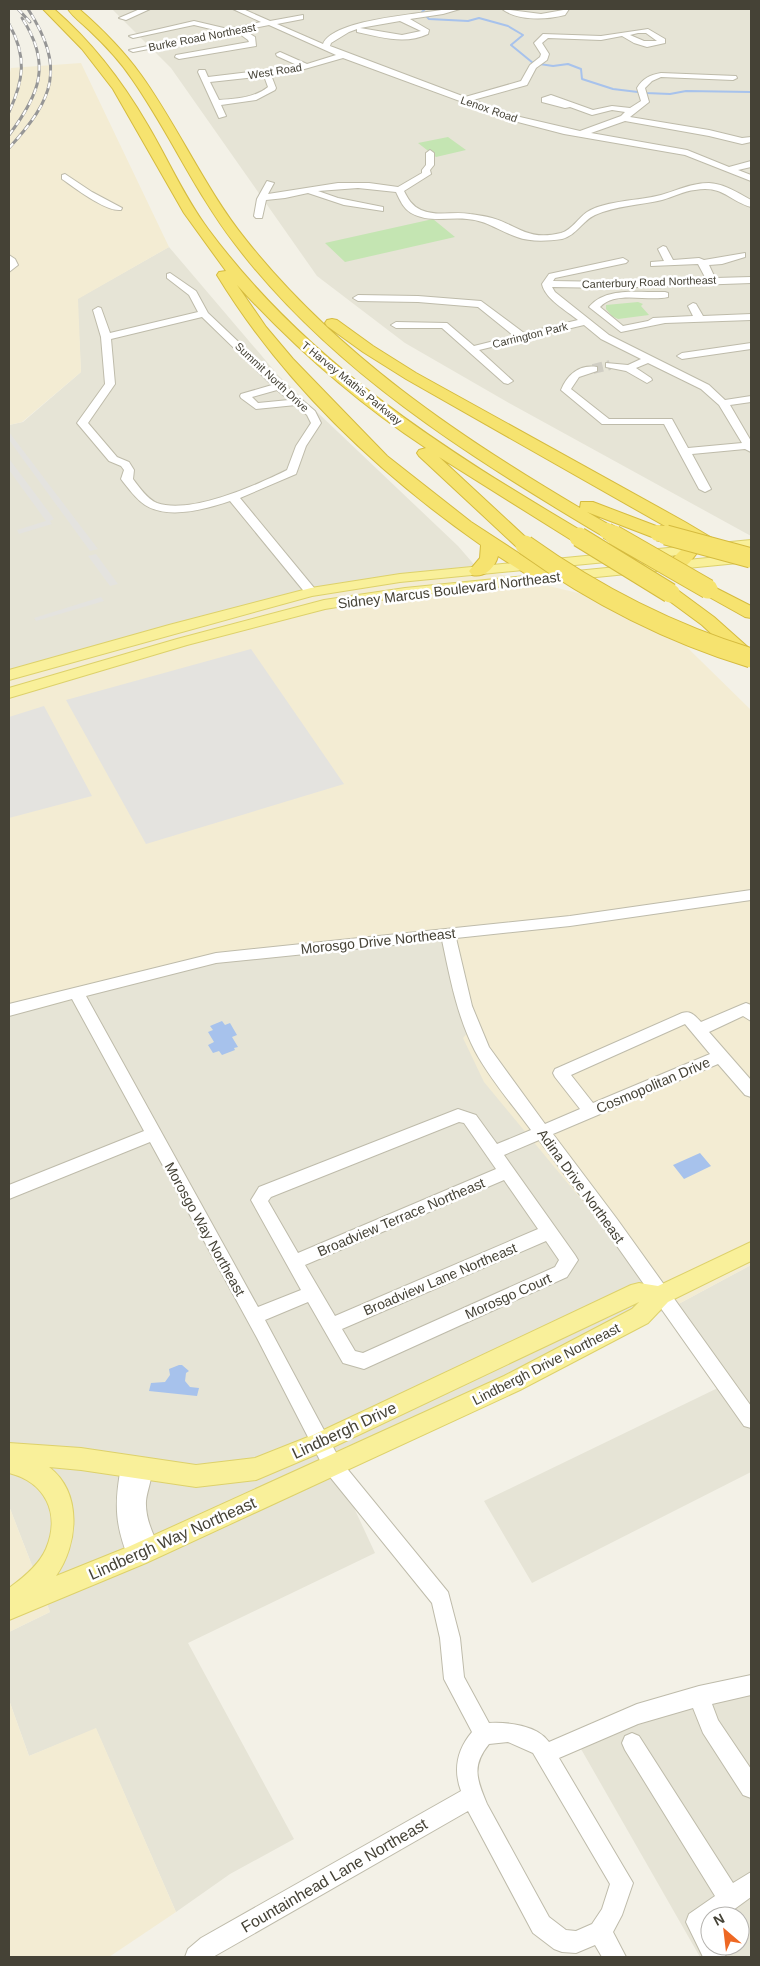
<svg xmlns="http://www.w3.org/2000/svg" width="760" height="1966" viewBox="0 0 760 1966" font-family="Arial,sans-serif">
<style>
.residential{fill:#e6e4d6;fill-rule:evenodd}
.commercial{fill:#f3ecd3}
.green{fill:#c4e5b2}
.parking{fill:#e4e3df}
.water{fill:#a7c2ec}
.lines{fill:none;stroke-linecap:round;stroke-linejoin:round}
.stream{stroke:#a7c2ec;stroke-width:2}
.minor-tunnel{stroke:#d0cec4;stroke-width:10;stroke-dasharray:10 5;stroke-linecap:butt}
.minor-casing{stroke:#bebbaa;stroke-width:2}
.major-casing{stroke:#ddd16b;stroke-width:2}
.highway-casing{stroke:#d5bb3f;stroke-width:2}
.minor{fill:#fff;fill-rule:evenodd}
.major{fill:#f9f09a;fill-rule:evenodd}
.highway{fill:#f6e36f;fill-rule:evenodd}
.rail-casing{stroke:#969696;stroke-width:3}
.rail{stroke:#fff;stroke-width:2;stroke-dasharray:6;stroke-linecap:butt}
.highway-bridge-far1-casing{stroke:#d5bb3f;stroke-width:17;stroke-linecap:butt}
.highway-bridge-casing{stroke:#d5bb3f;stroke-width:21;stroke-linecap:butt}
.highway-bridge-far1{stroke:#f6e36f;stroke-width:16}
.highway-bridge{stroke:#f6e36f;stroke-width:19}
.labels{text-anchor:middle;stroke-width:5;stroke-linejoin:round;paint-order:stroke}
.far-street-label{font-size:11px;fill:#454236;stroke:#fff}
.street-label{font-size:14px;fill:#454236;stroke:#fff}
.near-street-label{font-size:16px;fill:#454236;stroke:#fff}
</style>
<rect width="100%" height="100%" fill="#f3f1e7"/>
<path class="residential" d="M 112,9 L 751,9 L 751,536 L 509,403 L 405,343 L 317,276 L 171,68 Z
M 169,247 L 278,375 L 458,546 L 478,569 L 322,594 L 219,618 L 9,680 L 9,425 L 23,422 L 81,372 L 77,299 Z
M 453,936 L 671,1308 L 751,1265 L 751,1472 L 532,1583 L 484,1501 L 724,1385 L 670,1308 L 329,1454 L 375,1553 L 188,1643 L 294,1839 L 230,1874 L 176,1912 L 96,1729 L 29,1756 L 9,1700 L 9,1632 L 50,1612 L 9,1506 L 9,1006 L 198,963 Z
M 751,1678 L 751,1957 L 700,1957 L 573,1735 ZM 710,1916 L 740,1916 L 740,1946 L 710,1946 Z"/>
<path class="commercial" d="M 81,63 L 169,247 L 78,299 L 81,372 L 22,422 L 9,425 L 9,77 L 11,68 Z
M 478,569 L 649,610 L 751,710 L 751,1265 L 671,1308 L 484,1082 L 463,1038 L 472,1028 L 453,936 L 198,963 L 9,1006 L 9,680 L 219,618 L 322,594 Z
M 9,1506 L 50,1612 L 9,1632 Z
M 9,1700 L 29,1756 L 96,1728 L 176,1912 L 109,1957 L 9,1957 Z"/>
<path class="green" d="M 448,137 L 466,150 L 436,157 L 418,143 Z
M 433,219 L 455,237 L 345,262 L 325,243 Z
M 638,302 L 643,304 L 641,306 L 649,315 L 618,319 L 612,316 L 606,309 L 606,305 Z"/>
<path class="parking" d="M 9,432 L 98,549 L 90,551 L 9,440 Z
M 10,460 L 54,519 L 50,521 L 52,524 L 19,534 L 17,530 L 46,521 L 9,470 Z
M 96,554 L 118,584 L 110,586 L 88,556 Z
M 101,597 L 104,601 L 36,621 L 34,618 Z
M 251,649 L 344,784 L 146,844 L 66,700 Z
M 44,706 L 92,796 L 9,818 L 9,717 Z"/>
<path class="water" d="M 222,1021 L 225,1025 L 230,1023 L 237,1035 L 232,1037 L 238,1047 L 234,1048 L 235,1050 L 222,1055 L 219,1051 L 213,1053 L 208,1045 L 214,1042 L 208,1032 L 213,1030 L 210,1026 Z
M 700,1153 L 711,1166 L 684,1179 L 673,1165 Z
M 179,1365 L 182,1365 L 189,1371 L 186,1373 L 185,1381 L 190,1387 L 199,1388 L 197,1396 L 149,1391 L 151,1383 L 165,1382 L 170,1375 L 169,1369 Z"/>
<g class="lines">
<path class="stream" d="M 425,9 L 422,12 L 429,19 L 468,21 L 479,18 L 508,26 L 523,35 L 511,45 L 533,63 L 553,66 L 568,64 L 581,69 L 582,79 L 613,89 L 646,93 L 670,94 L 686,91 L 751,92"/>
<path class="minor-tunnel" d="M 593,369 L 610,365"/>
<g class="minor-casing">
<path id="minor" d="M 140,9 L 150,9 L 126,20 L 119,18 Z
M 233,9 L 243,9 L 270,21 L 303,15 L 303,19 L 277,24 L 323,44 C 333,19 422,14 447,9 L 460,9 L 443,14 L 410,19 L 429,30 L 428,34 C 405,45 380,37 357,32 L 357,29 L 349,32 L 331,43 L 330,46 L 465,97 L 521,81 L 530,65 L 540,57 L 541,54 L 534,43 L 543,34 L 601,36 L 648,29 L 665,39 L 665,43 L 647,47 L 634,43 L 622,36 L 601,40 L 548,38 L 542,43 L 549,54 L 547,60 L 536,68 L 527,85 L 473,100 L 520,117 L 580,131 L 621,116 L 625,112 L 612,110 L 592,115 L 570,107 L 565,108 L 542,102 L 542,98 L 551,95 L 593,110 L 612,106 L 630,108 L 641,101 L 637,88 C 643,78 650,75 661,73 L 736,76 L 737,78 L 733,80 L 661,77 L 652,81 L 645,88 L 649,102 L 630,117 L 709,130 L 742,138 L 751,137 L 751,142 L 742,144 L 709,136 L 625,121 L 591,133 L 687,150 L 729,167 L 751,161 L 751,167 L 738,170 L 751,175 L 751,181 L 685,155 L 564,134 L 514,121 L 343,58 L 294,72 L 271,75 L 276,88 L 275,90 L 256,100 L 221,105 L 226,116 L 219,118 L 198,72 L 199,70 L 205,70 L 208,77 L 299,66 L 277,56 L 276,54 L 280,52 L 307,64 L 336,55 L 269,25 L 244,30 L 255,37 L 256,46 L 179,59 L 175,57 L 176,55 L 249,42 L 248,40 L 237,32 L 133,52 L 129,50 L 219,31 L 194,25 L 133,38 L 129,36 L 194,21 L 228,29 L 261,22 ZM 400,21 L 421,31 L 402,35 L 360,28 ZM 638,33 L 646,33 L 657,41 L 644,41 L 630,35 ZM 264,76 L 268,87 C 254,98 236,99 219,100 L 210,82 Z
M 502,9 L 541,14 L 569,9 L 565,15 C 546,20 518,21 502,9 Z
M 430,150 L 434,153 L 434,165 L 430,170 L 431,174 L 404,191 C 408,199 412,206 421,210 C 437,217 453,211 470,214 C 477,215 485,216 492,218 C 519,226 528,241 561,233 C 572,230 578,218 587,212 C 607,200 639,201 661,195 C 678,190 692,183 709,183 C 725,184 738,193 751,200 L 751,207 C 729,201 723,185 695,190 C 684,191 673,197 662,200 C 641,205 615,206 595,215 C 582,221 577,235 562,239 C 548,241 530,242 517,237 C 499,231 486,220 467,219 C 448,217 429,223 411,213 C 403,208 400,200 396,192 L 358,188 L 318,191 L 338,198 L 383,207 L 383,211 L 344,205 L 308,193 L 285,198 L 266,200 L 262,218 L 256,218 L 254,216 L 257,199 L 267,181 L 274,183 L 268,194 L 338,183 L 369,183 L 398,187 L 422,173 L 422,170 L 426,165 L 426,153 Z
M 65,174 L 92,192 L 122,208 L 121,210 C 106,212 75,188 62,179 L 62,175 Z
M 663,246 L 666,247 L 673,260 L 699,258 L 704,260 L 745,253 L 745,257 L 722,264 L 709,265 L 715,278 L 751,277 L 751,283 L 611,288 L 552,287 L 555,292 L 609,335 L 709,385 L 725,400 L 751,396 L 751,402 L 730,405 L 751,441 L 751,452 L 745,449 L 692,454 L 711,489 L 705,492 L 699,489 L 664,424 L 602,424 L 561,390 C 567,375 579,364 597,367 L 597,371 L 579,377 L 571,389 L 609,419 L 672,419 L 688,448 L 742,443 L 719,405 L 701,389 L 648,363 L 636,368 L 651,378 L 652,380 L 647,383 L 626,371 L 606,367 L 606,363 L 628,365 L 641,359 L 601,339 L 584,325 L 479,350 L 513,381 L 508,384 L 504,383 L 442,328 L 396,328 L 391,325 L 396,322 L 447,323 L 474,346 L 514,336 L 478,307 L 418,302 L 358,301 L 353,298 L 358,295 L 418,296 L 481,301 L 524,333 L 578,320 C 567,311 545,299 542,284 L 549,274 L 623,258 L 628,261 L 626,263 L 555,278 L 553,281 L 611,282 L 706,279 L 698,264 L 651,266 L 651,262 L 664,261 L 658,249 Z
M 9,255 L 15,259 L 18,265 L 9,272 Z
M 170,273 L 196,291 L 208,313 L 283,384 L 315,411 L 321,423 L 306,446 L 296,474 L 240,498 L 315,589 L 317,592 L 315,595 L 307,595 L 230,501 C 206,509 169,520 145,505 C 136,499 128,488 121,479 L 124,470 L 121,466 L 109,461 L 77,423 L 105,384 L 101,337 L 93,310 L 98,307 L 101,308 L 110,333 L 198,312 L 189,295 L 167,278 L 167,274 ZM 202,317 L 272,385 L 241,394 L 240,396 L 241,398 L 256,409 L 296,405 L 307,415 L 311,423 L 296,446 L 287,470 C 257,485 190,515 157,503 C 147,499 139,487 133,479 L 134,470 L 129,462 L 117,457 L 88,423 L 115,384 L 111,339 ZM 277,390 L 289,400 L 258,403 L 252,397 Z
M 665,292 L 668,293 L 668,297 C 647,302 616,290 600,307 L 623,326 L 648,321 L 653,318 L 693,316 L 688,306 L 693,303 L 696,304 L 703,316 L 751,314 L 751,320 L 665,323 L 621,332 L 589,307 C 606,286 641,293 665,292 Z
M 751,343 L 751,349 L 682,359 L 677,356 L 682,353 Z
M 751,890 L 751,900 L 570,926 L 456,938 L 472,1006 L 489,1047 L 545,1124 L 580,1109 L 555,1077 L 553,1073 L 555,1069 L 682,1013 C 691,1010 695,1016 701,1022 L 741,1005 L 746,1003 L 751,1005 L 751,1021 L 743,1016 L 709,1032 L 751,1080 L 751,1097 L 745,1095 L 718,1064 L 553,1134 L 617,1219 L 751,1406 L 751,1428 L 744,1426 L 605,1229 L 539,1140 L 504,1155 L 575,1255 L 578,1260 L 567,1277 L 364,1369 L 343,1363 L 308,1302 L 265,1320 L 340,1460 L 448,1592 L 460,1638 L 464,1677 L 489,1723 C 508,1722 537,1725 549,1742 L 637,1704 L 699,1686 L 751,1675 L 751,1695 L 712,1704 L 718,1720 L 751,1769 L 751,1798 L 743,1795 L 703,1733 L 693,1708 L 638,1724 L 559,1758 L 633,1883 L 622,1915 L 613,1932 L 626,1957 L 602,1957 L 595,1945 L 576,1953 L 562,1952 L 554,1949 L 533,1933 L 468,1811 L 213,1957 L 185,1957 L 188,1949 L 201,1938 L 461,1791 C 453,1769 457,1750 472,1732 L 444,1679 L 440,1638 L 432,1603 L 326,1472 L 257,1338 L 150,1142 L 9,1199 L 9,1185 L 144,1131 L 72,999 L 9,1016 L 9,1004 L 216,953 L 570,916 ZM 442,940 C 450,978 457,1016 475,1051 C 490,1079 512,1104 531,1130 L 497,1144 L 476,1115 L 458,1109 L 259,1187 L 251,1200 L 301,1290 L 258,1307 L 86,996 L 216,963 ZM 685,1024 L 710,1054 L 593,1103 L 571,1075 ZM 459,1122 L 464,1123 L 496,1169 L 298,1253 L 268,1201 L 271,1197 ZM 504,1180 L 538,1229 L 335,1316 L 305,1265 ZM 546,1241 L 559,1260 L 555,1267 L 363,1353 L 355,1351 L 342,1329 ZM 508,1742 L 533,1753 L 610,1884 L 602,1909 L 592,1924 L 576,1931 L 566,1930 L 549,1917 L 487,1804 C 477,1780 471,1766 489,1744 Z
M 130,1458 L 137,1463 L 143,1460 L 150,1463 C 155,1474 147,1489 146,1501 C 145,1518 153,1534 160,1550 L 157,1557 L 150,1559 L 146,1557 L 144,1562 L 137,1564 L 130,1562 C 115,1526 114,1505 121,1467 L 123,1461 Z
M 632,1733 L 639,1736 L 733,1883 L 751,1872 L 751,1897 L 725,1916 L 710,1916 L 710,1946 L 721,1946 L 726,1957 L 703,1957 L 686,1922 L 689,1914 L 715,1896 L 625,1750 L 622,1743 L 625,1736 Z"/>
</g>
<g class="major-casing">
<path id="major" d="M 751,540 L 751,548 L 400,582 L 312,596 L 9,680 L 9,670 L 169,625 L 311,588 L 400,574 Z
M 748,554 L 751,554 L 751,562 L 748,562 L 405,596 L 325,609 L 187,645 L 9,698 L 9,688 L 177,639 L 324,600 L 405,588 Z
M 751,1242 L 751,1261 L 668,1302 L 648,1323 L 520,1390 L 146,1563 L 9,1620 L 9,1588 C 23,1578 39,1565 46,1549 C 61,1513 45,1482 9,1473 L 9,1443 L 81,1448 L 196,1465 L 255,1458 L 313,1435 L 631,1285 L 639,1283 L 658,1286 ZM 639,1302 L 632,1309 L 504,1376 L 128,1547 L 56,1576 C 78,1545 83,1493 49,1467 L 81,1470 L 196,1487 L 256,1480 L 329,1449 Z"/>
</g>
<g class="highway-casing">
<path id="highway" d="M 43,9 L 54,9 C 92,42 122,81 147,124 C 168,159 184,197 208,229 C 308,364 443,449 585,533 L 588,537 L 585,541 L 579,542 L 573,541 L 439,457 L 534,545 L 531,549 L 525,550 L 519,549 L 419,456 L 417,453 L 419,450 L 426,448 C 356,402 294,347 237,285 L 266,327 L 293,359 L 387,456 L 471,522 L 552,575 L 555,579 L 552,583 L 546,584 L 540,583 L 498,556 C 495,568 484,578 472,575 L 469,571 L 480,558 L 481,545 C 378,473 283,383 217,275 L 219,272 L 226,271 L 184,213 L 113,89 L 82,49 Z
M 68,9 L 79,9 C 102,29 123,50 141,75 C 179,128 205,189 246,240 C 336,353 456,435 580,508 L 581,502 L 593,502 L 664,529 L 667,533 L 664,537 L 658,538 L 652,537 L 587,512 L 613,527 L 616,531 L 613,535 L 607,536 L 601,535 C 467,455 331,370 235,244 C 195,192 169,132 132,79 C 120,61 105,45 89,30 C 82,23 73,17 68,9 Z
M 332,319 L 337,320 L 373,346 L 416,373 L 685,522 L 717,541 L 720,545 L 717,549 L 711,550 L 696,543 L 699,550 C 691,561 683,574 668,570 L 665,566 L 681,550 L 672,530 L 406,379 L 363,352 L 327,326 L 325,323 L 327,320 Z
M 708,584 L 751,606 L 751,618 L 745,617 L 702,593 L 699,589 L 702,585 Z
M 670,588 L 676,589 L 714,617 L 751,650 L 751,666 L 744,664 L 702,625 L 664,597 L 661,593 L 664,589 Z"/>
</g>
<use href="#minor" class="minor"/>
<use href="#major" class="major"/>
<use href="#highway" class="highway"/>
<g class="rail-casing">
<path id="rail" d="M 18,9 L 30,22
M 9,24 C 27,56 24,80 9,112
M 9,135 C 40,94 52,64 22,18
M 9,148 C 54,99 66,68 28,9"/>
</g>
<use href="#rail" class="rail"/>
<g class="highway-bridge-far1-casing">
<path id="highway-bridge-far1" d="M 607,531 L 616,536
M 658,533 L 671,536"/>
</g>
<g class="highway-bridge-casing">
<path id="highway-bridge" d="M 614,535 L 708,589
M 666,535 L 751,558
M 579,537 L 670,593
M 525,545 C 595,595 669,633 751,658"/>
</g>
<use href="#highway-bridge-far1" class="highway-bridge-far1"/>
<use href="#highway-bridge" class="highway-bridge"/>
</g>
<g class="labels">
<g class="far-street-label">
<text transform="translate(202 37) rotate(-11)" y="4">Burke Road Northeast</text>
<text transform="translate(275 71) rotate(-9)" y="4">West Road</text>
<text transform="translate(489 109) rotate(19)" y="4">Lenox Road</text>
<text transform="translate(649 282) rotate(-2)" y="4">Canterbury Road Northeast</text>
<text transform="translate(530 335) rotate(-14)" y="4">Carrington Park</text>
<text transform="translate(272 377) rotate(43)" y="4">Summit North Drive</text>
<text transform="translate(352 383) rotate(39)" y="4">T Harvey Mathis Parkway</text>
</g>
<g class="street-label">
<text transform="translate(449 590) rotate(-7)" y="5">Sidney Marcus Boulevard Northeast</text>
<text transform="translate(378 941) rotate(-6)" y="5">Morosgo Drive Northeast</text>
<text transform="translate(653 1085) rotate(-23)" y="5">Cosmopolitan Drive</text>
<text transform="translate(581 1186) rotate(54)" y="5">Adina Drive Northeast</text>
<text transform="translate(401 1217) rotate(-23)" y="5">Broadview Terrace Northeast</text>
<text transform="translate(205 1229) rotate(61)" y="5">Morosgo Way Northeast</text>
<text transform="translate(440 1279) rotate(-23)" y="5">Broadview Lane Northeast</text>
<text transform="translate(508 1296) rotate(-24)" y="5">Morosgo Court</text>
<text transform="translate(546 1364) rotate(-27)" y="5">Lindbergh Drive Northeast</text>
</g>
<g class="near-street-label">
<text transform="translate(344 1430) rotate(-25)" y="6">Lindbergh Drive</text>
<text transform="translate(172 1538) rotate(-24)" y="6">Lindbergh Way Northeast</text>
<text transform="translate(334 1875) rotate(-30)" y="6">Fountainhead Lane Northeast</text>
</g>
</g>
<rect width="760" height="1966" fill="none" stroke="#454236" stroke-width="20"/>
<g transform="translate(725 1931) rotate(332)"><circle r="24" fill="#ffffff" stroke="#b5b3af"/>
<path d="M0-4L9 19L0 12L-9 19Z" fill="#ee6823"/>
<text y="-8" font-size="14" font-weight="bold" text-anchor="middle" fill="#454236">N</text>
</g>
</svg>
